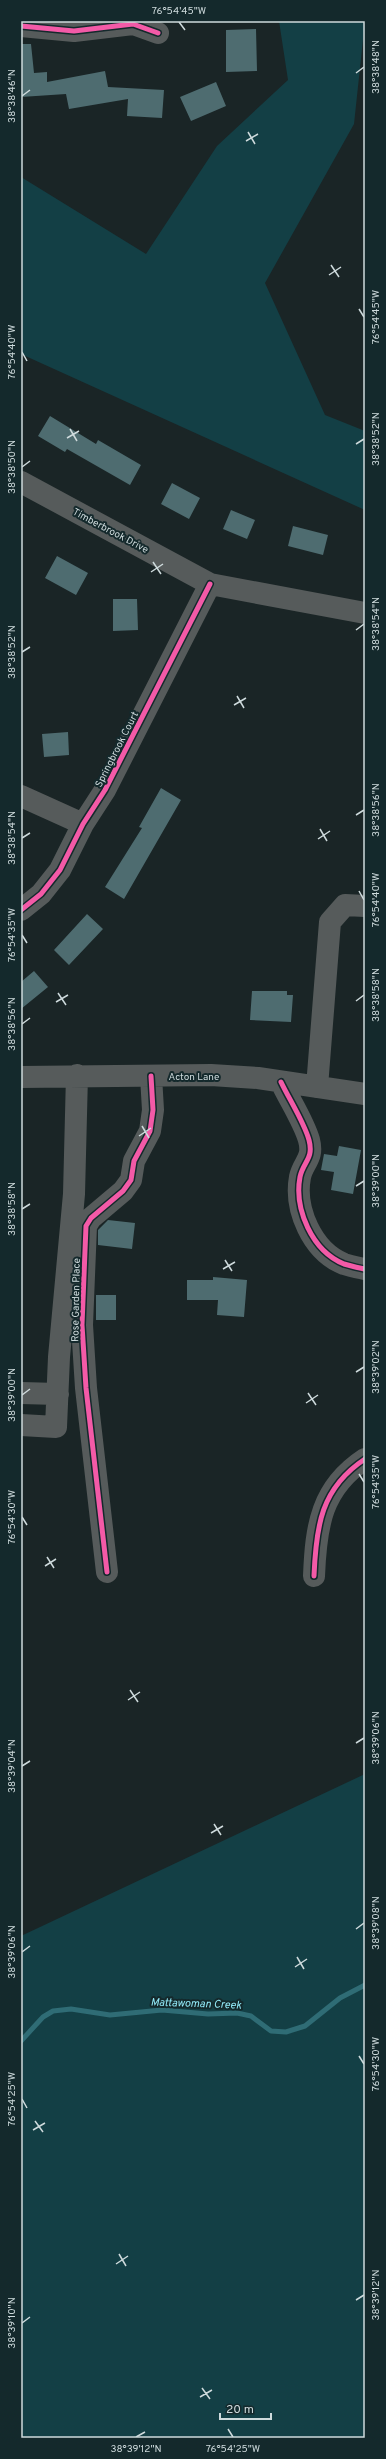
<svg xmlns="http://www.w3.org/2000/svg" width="386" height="2459" viewBox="0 0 386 2459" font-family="Overpass,sans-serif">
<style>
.green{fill:#133f45}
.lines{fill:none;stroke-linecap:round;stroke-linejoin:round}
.stream{stroke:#2f6c75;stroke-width:5}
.building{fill:#4e6c70}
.minor{stroke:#565b5b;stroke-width:22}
.cycleway-casing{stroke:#14292c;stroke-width:8}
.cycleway{stroke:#f35aa7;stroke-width:5}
.ticks{fill:none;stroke:#cedadc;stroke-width:1.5}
.labels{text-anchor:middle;stroke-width:4;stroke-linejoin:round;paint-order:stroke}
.street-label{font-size:10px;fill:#cedadc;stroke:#14292c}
.water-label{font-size:11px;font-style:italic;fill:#93ebf9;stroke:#14292c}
.neatline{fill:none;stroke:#cedadc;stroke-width:1.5}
.ticks-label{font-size:10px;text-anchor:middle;fill:#cedadc}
</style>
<rect width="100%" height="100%" fill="#1a2526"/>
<path class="green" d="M 279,21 L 365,21 L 354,124 L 265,283 L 325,415 L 365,431 L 365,510 L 21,354 L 21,177 L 146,254 L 217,146 L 288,80 Z
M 365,1774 L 365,2438 L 21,2438 L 21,1936 Z"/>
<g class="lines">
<path class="stream" d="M 21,2041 L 43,2017 L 53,2011 L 71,2009 L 110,2015 L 162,2010 L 208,2014 L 237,2013 L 251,2016 L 271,2031 L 286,2032 L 305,2026 L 340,1998 L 365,1985"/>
</g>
<path class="building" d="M 256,29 L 257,71 L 226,72 L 226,30 Z
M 21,44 L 31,44 L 34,73 L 47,72 L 47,82 L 105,71 L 108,87 L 164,90 L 162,118 L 127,116 L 128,99 L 69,109 L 66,94 L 21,97 Z
M 216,82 L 226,106 L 191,121 L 180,97 Z
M 50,416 L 96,444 L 98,440 L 141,465 L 130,485 L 67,449 L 65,452 L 38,436 Z
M 172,483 L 200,498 L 189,519 L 161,504 Z
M 231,510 L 255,520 L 247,539 L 223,529 Z
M 293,526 L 328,535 L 323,555 L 288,546 Z
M 57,556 L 88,573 L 76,595 L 45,578 Z
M 113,599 L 137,599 L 138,630 L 113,631 Z
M 68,732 L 69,755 L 44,757 L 42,734 Z
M 161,788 L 181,800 L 124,899 L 105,887 L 142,828 L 139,827 Z
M 87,914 L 103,929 L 69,965 L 54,950 Z
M 34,971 L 48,987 L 21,1009 L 21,982 Z
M 252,991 L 287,991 L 287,995 L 293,995 L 291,1022 L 250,1020 Z
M 339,1146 L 361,1150 L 353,1194 L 331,1190 L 334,1172 L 321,1170 L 324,1154 L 337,1156 Z
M 108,1220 L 135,1223 L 132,1249 L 98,1245 L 98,1230 Z
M 213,1277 L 247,1280 L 244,1317 L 217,1315 L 218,1300 L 187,1300 L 187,1280 L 213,1280 Z
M 96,1295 L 116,1295 L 116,1320 L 96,1320 Z"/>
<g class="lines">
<path class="minor" d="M 21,26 L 74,31 L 133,24 L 158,33
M 21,482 L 210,584 L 365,613
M 21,796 L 83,824
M 21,910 L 41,894 L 60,870 L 83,824 L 105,790 L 210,584
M 21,1077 L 211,1075 L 258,1078 L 365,1094
M 281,1082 C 289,1099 304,1122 309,1140 C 314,1159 303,1162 300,1177 C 294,1209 312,1251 344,1264 C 351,1266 358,1268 365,1269
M 317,1087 L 330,922 L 345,905 L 365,906
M 21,1393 L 58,1394
M 21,1425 L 56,1427 L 59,1357 L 74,1194 L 77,1075
M 107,1572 L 86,1388 L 82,1325 L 86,1226 L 91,1218 L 123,1191 L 131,1180 L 134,1161 L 150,1131 L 153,1110 L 151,1076
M 314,1576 C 316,1526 321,1488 365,1459"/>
<g class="cycleway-casing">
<path id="cycleway" d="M 21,26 L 74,31 L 133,24 L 158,33
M 21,910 L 41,894 L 60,870 L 83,824 L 105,790 L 210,584
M 281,1082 C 289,1099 304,1122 309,1140 C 314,1159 303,1162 300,1177 C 294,1209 312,1251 344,1264 C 351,1266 358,1268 365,1269
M 107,1572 L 86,1388 L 82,1325 L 86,1226 L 91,1218 L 123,1191 L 131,1180 L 134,1161 L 150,1131 L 153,1110 L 151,1076
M 314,1576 C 316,1526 321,1488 365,1459"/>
</g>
<use href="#cycleway" class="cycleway"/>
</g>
<path class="ticks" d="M 179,22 L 185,30M 356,73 L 364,67M 22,96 L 30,90M 248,132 L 255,144M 246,141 L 258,134M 331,265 L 339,277M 329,275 L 341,267M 359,309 L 364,317M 22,352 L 27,361M 70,429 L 77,441M 67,438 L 79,431M 356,444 L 364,439M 22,467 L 30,461M 153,562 L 161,574M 151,572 L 163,564M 356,630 L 364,624M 22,652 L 30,647M 237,696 L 244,708M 234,705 L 246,698M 356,815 L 364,810M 320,829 L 327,841M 22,838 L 30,833M 318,839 L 330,831M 359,891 L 364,900M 22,935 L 27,943M 58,993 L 66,1005M 356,1001 L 364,995M 56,1002 L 68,995M 22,1024 L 30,1018M 142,1126 L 149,1138M 139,1136 L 151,1128M 356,1186 L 364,1181M 22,1209 L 30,1204M 225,1260 L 232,1271M 223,1269 L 235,1262M 356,1372 L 364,1367M 308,1393 L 316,1405M 22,1395 L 30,1389M 306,1403 L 318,1395M 359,1474 L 364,1482M 22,1517 L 27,1525M 47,1557 L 54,1568M 45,1566 L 56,1559M 130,1690 L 138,1702M 128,1700 L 140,1692M 356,1743 L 364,1738M 22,1766 L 30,1761M 214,1824 L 221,1835M 211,1833 L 223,1826M 356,1929 L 364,1923M 22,1952 L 30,1946M 297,1957 L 304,1969M 295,1967 L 307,1959M 359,2056 L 364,2064M 22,2099 L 27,2108M 35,2121 L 43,2132M 33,2130 L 45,2123M 119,2254 L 126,2266M 116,2264 L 128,2256M 356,2300 L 364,2295M 22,2323 L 30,2317M 202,2388 L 210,2399M 200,2397 L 212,2390M 228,2429 L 233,2437M 136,2437 L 145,2432"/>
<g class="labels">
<g class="street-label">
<text transform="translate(111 530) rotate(28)" y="4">Timberbrook Drive</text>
<text transform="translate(116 749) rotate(-63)" y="4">Springbrook Court</text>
<text x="194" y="1080">Acton Lane</text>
<text transform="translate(75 1300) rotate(-89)" y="4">Rose Garden Place</text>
</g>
<g class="water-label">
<text transform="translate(196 2003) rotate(2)" y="4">Mattawoman Creek</text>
</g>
</g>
<rect width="386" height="2459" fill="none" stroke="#14292c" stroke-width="44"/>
<path d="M220 2413v6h51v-6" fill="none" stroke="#cedadc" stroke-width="2"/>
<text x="226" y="2413" font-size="12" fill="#cedadc" stroke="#14292c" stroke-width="3" paint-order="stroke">20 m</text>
<rect x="22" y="22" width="342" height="2415" class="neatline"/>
<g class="ticks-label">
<text x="179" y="14">76°54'45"W</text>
<text transform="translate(375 67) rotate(-90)" y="4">38°38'48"N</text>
<text transform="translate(11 96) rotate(-90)" y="4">38°38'46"N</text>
<text transform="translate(375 317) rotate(-90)" y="4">76°54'45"W</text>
<text transform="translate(11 352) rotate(-90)" y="4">76°54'40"W</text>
<text transform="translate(375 439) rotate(-90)" y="4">38°38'52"N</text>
<text transform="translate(11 467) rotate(-90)" y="4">38°38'50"N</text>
<text transform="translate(375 624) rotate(-90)" y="4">38°38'54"N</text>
<text transform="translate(11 652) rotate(-90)" y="4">38°38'52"N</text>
<text transform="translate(375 810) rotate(-90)" y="4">38°38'56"N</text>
<text transform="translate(11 838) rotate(-90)" y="4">38°38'54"N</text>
<text transform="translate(375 900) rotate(-90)" y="4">76°54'40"W</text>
<text transform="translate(11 935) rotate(-90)" y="4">76°54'35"W</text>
<text transform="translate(375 995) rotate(-90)" y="4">38°38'58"N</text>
<text transform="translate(11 1024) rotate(-90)" y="4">38°38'56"N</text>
<text transform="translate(375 1181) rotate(-90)" y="4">38°39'00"N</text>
<text transform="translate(11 1209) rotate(-90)" y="4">38°38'58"N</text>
<text transform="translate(375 1367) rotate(-90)" y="4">38°39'02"N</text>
<text transform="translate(11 1395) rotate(-90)" y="4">38°39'00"N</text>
<text transform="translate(375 1482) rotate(-90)" y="4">76°54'35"W</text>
<text transform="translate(11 1517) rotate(-90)" y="4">76°54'30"W</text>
<text transform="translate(375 1738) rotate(-90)" y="4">38°39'06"N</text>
<text transform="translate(11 1766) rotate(-90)" y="4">38°39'04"N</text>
<text transform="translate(375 1923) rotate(-90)" y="4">38°39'08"N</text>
<text transform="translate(11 1952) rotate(-90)" y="4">38°39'06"N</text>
<text transform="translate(375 2064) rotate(-90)" y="4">76°54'30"W</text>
<text transform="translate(11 2099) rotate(-90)" y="4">76°54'25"W</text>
<text transform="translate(375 2295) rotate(-90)" y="4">38°39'12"N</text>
<text transform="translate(11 2323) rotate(-90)" y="4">38°39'10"N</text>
<text x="136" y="2452">38°39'12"N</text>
<text x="233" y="2452">76°54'25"W</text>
</g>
</svg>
